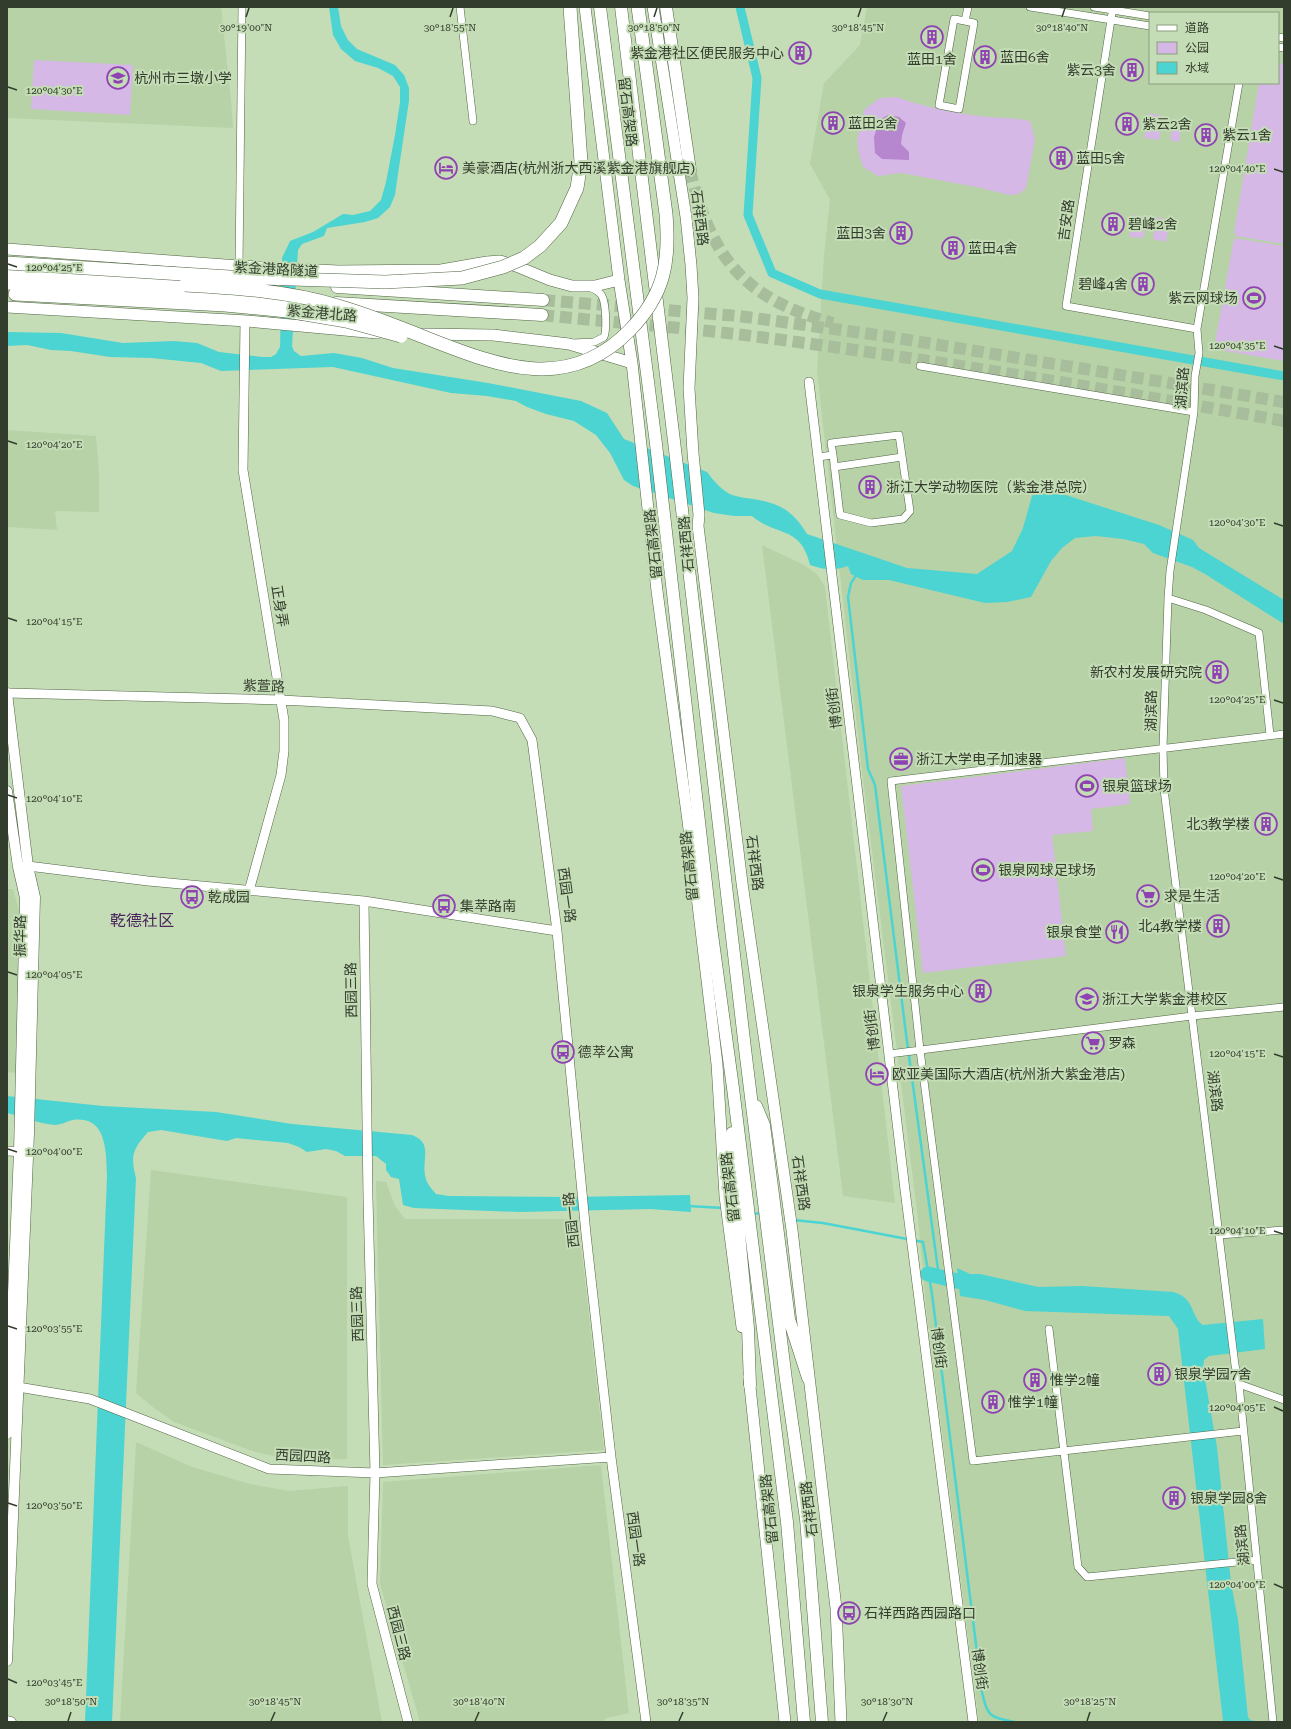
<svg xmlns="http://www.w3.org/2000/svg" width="1291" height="1729" viewBox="0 0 1291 1729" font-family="'Roboto Serif','Noto Sans SC',serif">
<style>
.built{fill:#b6d2a6;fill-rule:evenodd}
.green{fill:#d5b8e6}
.forest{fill:#b686cf}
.water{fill:#4bd4d1}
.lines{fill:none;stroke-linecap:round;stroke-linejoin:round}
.stream{stroke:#4bd4d1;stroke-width:2.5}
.canal{stroke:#4bd4d1;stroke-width:9}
.river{stroke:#4bd4d1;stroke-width:15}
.trunk-tunnel{stroke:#a8bd9b;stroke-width:12;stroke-dasharray:12 6;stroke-linecap:butt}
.minor-casing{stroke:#506543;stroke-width:8}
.tertiary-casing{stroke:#506543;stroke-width:10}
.secondary-casing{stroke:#506543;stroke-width:11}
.primary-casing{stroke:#506543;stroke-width:12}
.trunk-casing{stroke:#506543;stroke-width:13}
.motorway-casing{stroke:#506543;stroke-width:14}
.minor{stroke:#fff;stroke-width:7}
.tertiary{stroke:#fff;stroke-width:9}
.secondary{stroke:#fff;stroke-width:10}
.primary{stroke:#fff;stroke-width:11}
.trunk{stroke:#fff;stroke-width:12}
.motorway{stroke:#fff;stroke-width:13}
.motorway-bridge-casing{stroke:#506543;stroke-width:14;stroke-linecap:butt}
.motorway-bridge{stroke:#fff;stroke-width:13}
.ticks{fill:none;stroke:#333d2d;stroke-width:1.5}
.labels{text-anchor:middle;stroke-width:4;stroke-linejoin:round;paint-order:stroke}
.poi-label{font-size:14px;fill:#333d2d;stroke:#c5ddb6;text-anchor:start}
.street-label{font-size:14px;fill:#333d2d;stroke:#c5ddb6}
.quarter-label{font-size:16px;fill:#4b275d;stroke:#c5ddb6}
.ticks-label{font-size:10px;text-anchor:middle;fill:#333d2d;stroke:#c5ddb6;stroke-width:4;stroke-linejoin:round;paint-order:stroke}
</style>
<rect width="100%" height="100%" fill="#c5ddb6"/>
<path class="built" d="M 7,7 L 221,7 L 231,100 L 233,128 L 7,118 Z
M 867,7 L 1284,7 L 1284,1722 L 979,1722 L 926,1307 L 918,1219 L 863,779 L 817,371 L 824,256 L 830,200 L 810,164 L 824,83 L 860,45 ZM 1150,13 L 1278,13 L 1278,83 L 1150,83 Z
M 7,430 L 96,436 L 99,472 L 99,512 L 55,511 L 57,530 L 7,527 Z
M 762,545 L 804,565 L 817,574 L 825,587 L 895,1203 L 843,1196 Z
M 7,889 L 13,889 L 20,914 L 16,1073 L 7,1072 Z
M 151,1170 L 347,1197 L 347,1459 L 292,1460 L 255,1452 L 174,1422 L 154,1408 L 136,1393 Z
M 376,1181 L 386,1182 L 395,1206 L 405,1219 L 578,1219 L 604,1450 L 383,1465 Z
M 136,1442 L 192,1467 L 250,1484 L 289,1491 L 348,1486 L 348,1536 L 382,1722 L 120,1722 Z
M 601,1465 L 629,1713 L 606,1718 L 602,1722 L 420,1722 L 380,1584 L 383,1482 Z"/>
<path class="green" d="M 34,60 L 133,65 L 130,115 L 31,109 Z
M 1278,63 L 1284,64 L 1284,244 L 1235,236 L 1236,234 L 1234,233 L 1259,83 L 1278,83 Z
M 897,97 C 926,108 959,114 989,117 C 1003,118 1016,118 1030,121 L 1035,139 L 1026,188 L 1019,194 L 1010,195 L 976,187 L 901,173 L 878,176 L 863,167 L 859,154 L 857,142 L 860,123 L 865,109 L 880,98 Z
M 1148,113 L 1163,116 L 1159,140 L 1144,138 Z
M 1174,119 L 1182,121 L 1179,142 L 1170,140 Z
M 1133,215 L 1147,217 L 1143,238 L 1129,237 Z
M 1156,217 L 1170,220 L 1166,242 L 1153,239 Z
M 1234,238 L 1284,246 L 1284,361 L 1214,349 Z
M 1125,758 L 1130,804 L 1091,809 L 1093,831 L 1052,835 L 1066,956 L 923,973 L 901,786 Z"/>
<path class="forest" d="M 888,115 L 899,117 L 906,123 L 902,135 L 901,144 L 909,152 L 909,160 L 882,159 L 875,153 L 874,137 L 879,120 Z"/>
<path class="water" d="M 329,7 L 338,7 L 341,26 L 348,40 L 357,49 L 395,65 L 404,75 L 409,88 L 409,101 L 398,174 L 395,195 L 390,207 L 378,218 L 365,222 L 327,228 L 324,236 L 302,244 L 298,250 L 292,346 L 294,351 L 301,356 L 334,353 L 362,358 L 393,368 L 488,383 L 581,401 L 607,413 L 624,439 L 707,472 C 713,480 722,491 732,495 C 738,497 746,498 753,499 C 781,504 792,510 807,534 L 907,568 L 977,574 L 1012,551 L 1023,528 L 1032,496 L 1038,488 L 1047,489 L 1159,525 L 1193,540 L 1199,548 L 1284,600 L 1284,624 L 1205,574 L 1192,567 L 1153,553 L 1144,544 L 1123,539 L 1096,536 L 1075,538 L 1062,548 L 1051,561 L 1031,597 L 1007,602 L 985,603 L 889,580 L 863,580 L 851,574 L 848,566 C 833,571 825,570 810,565 C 801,525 777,537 752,516 L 734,516 L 714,513 L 633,486 L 624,480 L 610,453 L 596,435 L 574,421 L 546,414 L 527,407 L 516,401 L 487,396 L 451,393 L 333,367 L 221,371 L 201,363 L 151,358 L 110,357 L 71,351 L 51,350 L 27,345 L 7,346 L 7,332 L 61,333 L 123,343 L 174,341 L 197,343 L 219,352 L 262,357 L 271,357 L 276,354 L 280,347 L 282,258 L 290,241 L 313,232 L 343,214 L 353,215 L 370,211 L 381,200 L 386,182 L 395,135 L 400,102 L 400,87 L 393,76 L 378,68 L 355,61 L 341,49 L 333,35 Z
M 7,1096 L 103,1106 L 216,1112 L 292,1124 L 412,1135 C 433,1143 422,1158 425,1175 C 426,1183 431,1188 436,1194 L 449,1196 L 568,1197 L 690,1195 L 691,1212 L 650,1209 L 519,1212 L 414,1208 L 403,1205 L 399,1179 L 391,1177 L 386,1170 L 386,1164 L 376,1156 L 345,1156 L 336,1151 L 326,1149 L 307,1152 L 299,1147 L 288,1143 L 236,1138 L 227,1141 L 161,1130 L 148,1132 C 133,1149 130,1155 136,1178 L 112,1722 L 85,1722 L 107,1176 C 106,1152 107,1115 73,1120 C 67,1121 61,1125 55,1125 C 40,1124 22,1117 7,1113 Z
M 957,1268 L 970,1274 L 980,1274 L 1038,1287 L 1082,1286 L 1173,1292 C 1196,1298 1190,1317 1203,1325 L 1263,1319 L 1265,1349 L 1209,1356 L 1204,1360 L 1203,1368 L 1217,1447 L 1231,1583 L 1238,1620 L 1248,1717 L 1250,1720 L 1260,1722 L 1223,1721 L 1178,1329 L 1169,1316 L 1025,1311 L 985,1300 L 960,1296 Z"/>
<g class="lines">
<path class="stream" d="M 857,574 L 851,583 L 848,597 L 868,769 L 875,785 L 906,1034 L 939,1277
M 688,1206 L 723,1208
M 751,1213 L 762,1214
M 793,1220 L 823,1223 L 923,1242 L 932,1294 L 982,1692 C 987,1717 990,1717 1015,1722"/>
<path class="canal" d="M 740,7 L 757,78 L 748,215 L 772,273 L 820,294 L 1284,376"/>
<path class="river" d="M 928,1274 L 978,1286"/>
<path class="trunk-tunnel" d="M 690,170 C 711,258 744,299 833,323
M 543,300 L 739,316 L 885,336 L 1284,402
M 542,315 C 609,322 677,327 744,335 C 925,358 1105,389 1284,421"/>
<g class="minor-casing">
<path id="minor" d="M 460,7 L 473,121
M 1030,7 L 1150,26
M 1094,7 L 1150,16
M 1113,7 L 1066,306 L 1197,329
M 965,21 L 974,23 L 959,109 L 939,105 L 954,19 L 965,21 L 968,7
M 1278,37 L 1284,38
M 1278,47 L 1284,48
M 1239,83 L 1197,329 L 1199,353 L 1195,376 L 1194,412 L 1170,571 L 1168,598 L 1163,748 L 1164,789 L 1235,1365 L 1239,1384 L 1273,1722
M 239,266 L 242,7
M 573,343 L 594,342 L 604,337 C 607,329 606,304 602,296 C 600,292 594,289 590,287
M 920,366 L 1194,412
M 818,457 L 833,455 L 831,443 L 899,435 L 910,511 L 903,519 L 871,523 L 840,515 L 833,455
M 834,467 L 902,457
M 1168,598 L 1206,610 L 1259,633 L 1270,735
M 889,1054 L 1192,1016 L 1284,1007
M 1219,1235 L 1284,1230
M 1049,1329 L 1078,1567 L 1087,1577 L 1257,1560
M 1239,1384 L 1284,1400
M 1243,1431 L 973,1461 L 920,1050 L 891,781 L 1284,734"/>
</g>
<g class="tertiary-casing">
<path id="tertiary" d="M 245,321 L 243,470 L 284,720 L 284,751 L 281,775 L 249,891
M 809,382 L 905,1190 L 973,1722
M 7,693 L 281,700 L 492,711 L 520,718 L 532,740 L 557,931 L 586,1234 L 611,1457 L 646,1722
M 21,867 L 28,866 L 148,881 L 364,901 L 557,931
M 364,901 L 368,1198 L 375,1473 L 372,1584 L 408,1722
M 7,1151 L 26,1152
M 12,1386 L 90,1399 L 269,1469 L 375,1473 L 611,1457"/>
</g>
<g class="secondary-casing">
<path id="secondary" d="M 7,693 L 28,866 L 35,897 L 29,1133 L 7,1661
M 7,791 L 18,867 L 25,898 L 19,1152 L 7,1434
M 7,1721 L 11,1722"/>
</g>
<g class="primary-casing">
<path id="primary" d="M 585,7 L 619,280 L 632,363 L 657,591 L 688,821 L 717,1064 L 725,1196 L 742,1327
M 653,7 L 686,217 L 691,265 L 693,298 L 689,388 L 693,453 L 699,515 L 698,526 L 742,883 L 792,1230 L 836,1608 L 841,1722
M 7,249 L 239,266 L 338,271 L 441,270 L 487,262 L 500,261 L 516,266 L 550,280 L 572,286 L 595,286 L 619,280
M 7,284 L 68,288
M 7,307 L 247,321 L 377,333
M 421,334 L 493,335 L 569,344 L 632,363
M 749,1377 L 785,1722"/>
</g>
<g class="trunk-casing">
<path id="trunk" d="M 600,7 L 656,444 L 711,927 L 733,1088 L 787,1522 L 804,1722
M 621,7 L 674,441 L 746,1057 L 786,1380 L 806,1519 L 822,1722
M 666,7 L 690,170
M 337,287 L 543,300
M 68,288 L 295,301
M 336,303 L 542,315
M 756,1106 L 764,1125 L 789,1319 L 808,1378
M 732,1133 L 731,1169 L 738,1223 L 748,1328 L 750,1385"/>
</g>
<g class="motorway-casing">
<path id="motorway" d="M 7,276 L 185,285
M 15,294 L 225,305 L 287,311"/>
</g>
<use href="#minor" class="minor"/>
<use href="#tertiary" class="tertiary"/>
<use href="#secondary" class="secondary"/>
<use href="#primary" class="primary"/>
<use href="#trunk" class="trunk"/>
<use href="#motorway" class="motorway"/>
<g class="motorway-bridge-casing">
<path id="motorway-bridge" d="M 7,263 L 230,277 L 385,282 L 462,278 L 503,267 L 524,258 L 540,246 L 561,223 L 577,188 L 581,162 L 570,7
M 185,285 C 237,288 289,291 338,306 C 369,315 399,327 429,339 C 500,367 569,393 630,330 C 665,294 670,261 666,214 L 638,7
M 287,311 L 346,321 L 401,336"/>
</g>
<use href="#motorway-bridge" class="motorway-bridge"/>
</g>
<path class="ticks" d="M 246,17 L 249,8M 450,17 L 453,8M 654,17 L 657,8M 858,17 L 861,8M 1062,17 L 1065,8M 8,87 L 17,90M 1274,169 L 1283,172M 8,264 L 17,267M 1274,346 L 1283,349M 8,441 L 17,444M 1274,523 L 1283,526M 8,618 L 17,621M 1274,700 L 1283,703M 8,795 L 17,798M 1274,877 L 1283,880M 8,972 L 17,975M 1274,1054 L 1283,1057M 8,1149 L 17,1152M 1274,1231 L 1283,1234M 8,1326 L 17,1329M 1274,1407 L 1283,1411M 8,1503 L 17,1506M 1274,1584 L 1283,1588M 8,1679 L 17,1683M 68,1721 L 71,1712M 271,1721 L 275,1712M 475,1721 L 479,1712M 679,1721 L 683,1712M 883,1721 L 887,1712M 1087,1721 L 1090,1712"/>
<defs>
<g id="building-ring" transform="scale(1.15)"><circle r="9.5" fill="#c5ddb6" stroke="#8f42b2" stroke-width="1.5"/><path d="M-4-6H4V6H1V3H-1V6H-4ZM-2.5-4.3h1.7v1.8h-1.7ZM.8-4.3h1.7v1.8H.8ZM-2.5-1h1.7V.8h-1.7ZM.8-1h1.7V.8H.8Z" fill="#8f42b2"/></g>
<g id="school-ring" transform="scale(1.15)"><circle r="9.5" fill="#c5ddb6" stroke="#8f42b2" stroke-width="1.5"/><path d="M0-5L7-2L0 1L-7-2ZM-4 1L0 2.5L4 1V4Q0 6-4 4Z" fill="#8f42b2"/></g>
<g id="hotel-ring" transform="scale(1.15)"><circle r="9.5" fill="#c5ddb6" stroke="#8f42b2" stroke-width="1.5"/><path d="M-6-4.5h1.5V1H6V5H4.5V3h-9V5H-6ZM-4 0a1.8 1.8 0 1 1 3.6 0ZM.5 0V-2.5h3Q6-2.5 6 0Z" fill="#8f42b2"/></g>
<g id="stadium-ring" transform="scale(1.15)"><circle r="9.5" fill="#c5ddb6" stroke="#8f42b2" stroke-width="1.5"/><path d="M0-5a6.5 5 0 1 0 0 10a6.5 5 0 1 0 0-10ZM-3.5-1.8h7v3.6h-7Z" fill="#8f42b2"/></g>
<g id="office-ring" transform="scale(1.15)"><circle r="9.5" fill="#c5ddb6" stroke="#8f42b2" stroke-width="1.5"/><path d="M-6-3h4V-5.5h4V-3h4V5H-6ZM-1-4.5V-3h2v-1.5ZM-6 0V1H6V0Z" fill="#8f42b2"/></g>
<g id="supermarket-ring" transform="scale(1.15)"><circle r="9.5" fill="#c5ddb6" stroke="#8f42b2" stroke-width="1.5"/><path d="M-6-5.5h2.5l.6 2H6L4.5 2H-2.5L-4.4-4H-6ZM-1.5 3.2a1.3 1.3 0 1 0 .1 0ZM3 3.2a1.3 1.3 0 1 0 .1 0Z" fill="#8f42b2"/></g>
<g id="bus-ring" transform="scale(1.15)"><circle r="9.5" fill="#c5ddb6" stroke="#8f42b2" stroke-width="1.5"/><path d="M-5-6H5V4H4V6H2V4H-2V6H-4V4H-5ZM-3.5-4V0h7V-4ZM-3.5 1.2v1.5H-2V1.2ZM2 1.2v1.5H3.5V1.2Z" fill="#8f42b2"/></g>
<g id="restaurant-ring" transform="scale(1.15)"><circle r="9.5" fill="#c5ddb6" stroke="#8f42b2" stroke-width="1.5"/><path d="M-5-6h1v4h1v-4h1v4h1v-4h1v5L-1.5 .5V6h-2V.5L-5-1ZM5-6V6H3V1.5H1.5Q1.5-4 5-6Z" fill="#8f42b2"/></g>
<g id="university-ring" transform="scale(1.15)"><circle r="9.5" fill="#c5ddb6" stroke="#8f42b2" stroke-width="1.5"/><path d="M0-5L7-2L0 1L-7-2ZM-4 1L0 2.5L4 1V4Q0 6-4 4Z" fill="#8f42b2"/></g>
</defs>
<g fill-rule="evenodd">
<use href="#building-ring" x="932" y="37"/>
<use href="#building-ring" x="800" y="53"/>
<use href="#building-ring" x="985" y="57"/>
<use href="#building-ring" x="1132" y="70"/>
<use href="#school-ring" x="118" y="78"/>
<use href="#building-ring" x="833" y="123"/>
<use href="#building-ring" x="1127" y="124"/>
<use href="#building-ring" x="1206" y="135"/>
<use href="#building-ring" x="1061" y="158"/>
<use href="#hotel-ring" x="446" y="168"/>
<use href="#building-ring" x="1113" y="224"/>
<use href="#building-ring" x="901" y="233"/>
<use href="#building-ring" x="953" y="248"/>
<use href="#building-ring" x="1143" y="284"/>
<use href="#stadium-ring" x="1254" y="298"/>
<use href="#building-ring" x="870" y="487"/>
<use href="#building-ring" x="1217" y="672"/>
<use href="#office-ring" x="901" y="759"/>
<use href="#stadium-ring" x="1087" y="786"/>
<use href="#building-ring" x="1266" y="824"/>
<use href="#stadium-ring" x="983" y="870"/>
<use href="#supermarket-ring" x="1148" y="896"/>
<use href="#bus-ring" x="192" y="897"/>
<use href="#bus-ring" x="444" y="906"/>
<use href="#building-ring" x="1218" y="926"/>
<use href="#restaurant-ring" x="1117" y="932"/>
<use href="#building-ring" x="980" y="991"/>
<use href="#university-ring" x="1087" y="999"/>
<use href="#supermarket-ring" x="1093" y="1043"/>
<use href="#bus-ring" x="563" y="1052"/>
<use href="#hotel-ring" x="877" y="1074"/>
<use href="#building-ring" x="1159" y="1374"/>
<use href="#building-ring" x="1035" y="1380"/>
<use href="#building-ring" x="993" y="1402"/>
<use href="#building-ring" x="1174" y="1498"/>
<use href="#bus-ring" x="849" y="1613"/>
</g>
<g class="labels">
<g class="poi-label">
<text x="784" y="58" text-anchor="end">紫金港社区便民服务中心</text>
<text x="1000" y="62">蓝田6舍</text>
<text x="932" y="64" text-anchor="middle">蓝田1舍</text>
<text x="1116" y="75" text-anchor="end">紫云3舍</text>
<text x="134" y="83">杭州市三墩小学</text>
<text x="848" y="128">蓝田2舍</text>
<text x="1142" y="129">紫云2舍</text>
<text x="1222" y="140">紫云1舍</text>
<text x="1076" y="163">蓝田5舍</text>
<text x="462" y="173">美豪酒店(杭州浙大西溪紫金港旗舰店)</text>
<text x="1128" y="229">碧峰2舍</text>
<text x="886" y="238" text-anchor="end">蓝田3舍</text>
<text x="968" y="253">蓝田4舍</text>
<text x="1128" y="289" text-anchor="end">碧峰4舍</text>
<text x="1238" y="303" text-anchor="end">紫云网球场</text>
<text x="886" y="492">浙江大学动物医院（紫金港总院）</text>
<text x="1202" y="677" text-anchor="end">新农村发展研究院</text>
<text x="916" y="764">浙江大学电子加速器</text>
<text x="1102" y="791">银泉篮球场</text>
<text x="1250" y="829" text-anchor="end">北3教学楼</text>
<text x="998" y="875">银泉网球足球场</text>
<text x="1164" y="901">求是生活</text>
<text x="208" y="902">乾成园</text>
<text x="460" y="911">集萃路南</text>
<text x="1202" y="931" text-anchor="end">北4教学楼</text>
<text x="1102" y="937" text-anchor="end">银泉食堂</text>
<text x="964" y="996" text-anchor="end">银泉学生服务中心</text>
<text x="1102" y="1004">浙江大学紫金港校区</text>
<text x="1108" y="1048">罗森</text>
<text x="578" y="1057">德萃公寓</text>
<text x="892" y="1079">欧亚美国际大酒店(杭州浙大紫金港店)</text>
<text x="1174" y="1379">银泉学园7舍</text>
<text x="1050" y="1385">惟学2幢</text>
<text x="1008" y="1407">惟学1幢</text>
<text x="1190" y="1503">银泉学园8舍</text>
<text x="864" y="1618">石祥西路西园路口</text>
</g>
<g class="street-label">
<text transform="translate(628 112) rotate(83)" y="5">留石高架路</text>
<text transform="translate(700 218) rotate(83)" y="5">石祥西路</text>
<text transform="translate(1066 220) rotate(-82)" y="5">吉安路</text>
<text transform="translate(276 269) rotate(3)" y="5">紫金港路隧道</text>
<text transform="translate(322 313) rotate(5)" y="5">紫金港北路</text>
<text transform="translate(1182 388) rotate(-86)" y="5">湖滨路</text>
<text transform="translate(653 544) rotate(-96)" y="5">留石高架路</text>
<text transform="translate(686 544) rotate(-95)" y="5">石祥西路</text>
<text transform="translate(280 606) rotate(81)" y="5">正身弄</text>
<text transform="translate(264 686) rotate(2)" y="5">紫萱路</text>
<text transform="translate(834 708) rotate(-97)" y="5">博创街</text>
<text transform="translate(1151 711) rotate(-89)" y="5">湖滨路</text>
<text transform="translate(755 863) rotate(83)" y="5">石祥西路</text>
<text transform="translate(689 866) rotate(-96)" y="5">留石高架路</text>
<text transform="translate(567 895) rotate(82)" y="5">西园一路</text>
<text transform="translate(20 936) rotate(-89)" y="5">振华路</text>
<text transform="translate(351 990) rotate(-91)" y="5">西园三路</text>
<text transform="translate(872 1030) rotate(-97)" y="5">博创街</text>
<text transform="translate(1215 1091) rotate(83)" y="5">湖滨路</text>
<text transform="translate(801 1183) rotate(82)" y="5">石祥西路</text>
<text transform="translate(730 1187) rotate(-97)" y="5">留石高架路</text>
<text transform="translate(571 1220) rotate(-96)" y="5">西园一路</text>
<text transform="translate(357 1314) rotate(-92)" y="5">西园三路</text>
<text transform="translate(939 1348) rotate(83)" y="5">博创街</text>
<text transform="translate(303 1456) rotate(3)" y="5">西园四路</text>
<text transform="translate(769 1509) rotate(-96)" y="5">留石高架路</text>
<text transform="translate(809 1509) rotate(-97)" y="5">石祥西路</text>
<text transform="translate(636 1539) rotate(82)" y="5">西园一路</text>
<text transform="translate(1242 1545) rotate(-96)" y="5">湖滨路</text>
<text transform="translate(399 1633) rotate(76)" y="5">西园三路</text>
<text transform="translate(980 1669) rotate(82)" y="5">博创街</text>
</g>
<g class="quarter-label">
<text x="142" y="926">乾德社区</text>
</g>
</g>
<g class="ticks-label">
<text x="246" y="31">30°19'00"N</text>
<text x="450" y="31">30°18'55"N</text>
<text x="654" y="31">30°18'50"N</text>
<text x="858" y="31">30°18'45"N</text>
<text x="1062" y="31">30°18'40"N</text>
<text x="54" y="94">120°04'30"E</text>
<text x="1237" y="172">120°04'40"E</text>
<text x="54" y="271">120°04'25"E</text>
<text x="1237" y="349">120°04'35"E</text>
<text x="54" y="448">120°04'20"E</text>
<text x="1237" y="526">120°04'30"E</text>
<text x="54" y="625">120°04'15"E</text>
<text x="1237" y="703">120°04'25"E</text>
<text x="54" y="802">120°04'10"E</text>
<text x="1237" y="880">120°04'20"E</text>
<text x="54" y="978">120°04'05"E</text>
<text x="1237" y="1057">120°04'15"E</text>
<text x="54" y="1155">120°04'00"E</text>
<text x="1237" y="1234">120°04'10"E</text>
<text x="54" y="1332">120°03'55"E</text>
<text x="1237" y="1411">120°04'05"E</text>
<text x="54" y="1509">120°03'50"E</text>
<text x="1237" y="1588">120°04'00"E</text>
<text x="54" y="1686">120°03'45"E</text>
<text x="71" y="1705">30°18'50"N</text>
<text x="275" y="1705">30°18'45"N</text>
<text x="479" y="1705">30°18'40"N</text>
<text x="683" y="1705">30°18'35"N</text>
<text x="887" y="1705">30°18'30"N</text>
<text x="1090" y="1705">30°18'25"N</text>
</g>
<rect width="1291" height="1729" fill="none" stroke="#333d2d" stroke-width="16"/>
<rect x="1149" y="12" width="130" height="72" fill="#c5ddb6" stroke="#8b9d7f"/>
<rect x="1157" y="25" width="20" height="6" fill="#ffffff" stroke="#8b9d7f"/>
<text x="1185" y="32" font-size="12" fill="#333d2d">道路</text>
<rect x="1157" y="42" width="20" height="12" fill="#d5b8e6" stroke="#8b9d7f"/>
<text x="1185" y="52" font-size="12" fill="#333d2d">公园</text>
<rect x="1157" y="62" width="20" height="12" fill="#4bd4d1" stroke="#8b9d7f"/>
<text x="1185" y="72" font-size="12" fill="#333d2d">水域</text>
</svg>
